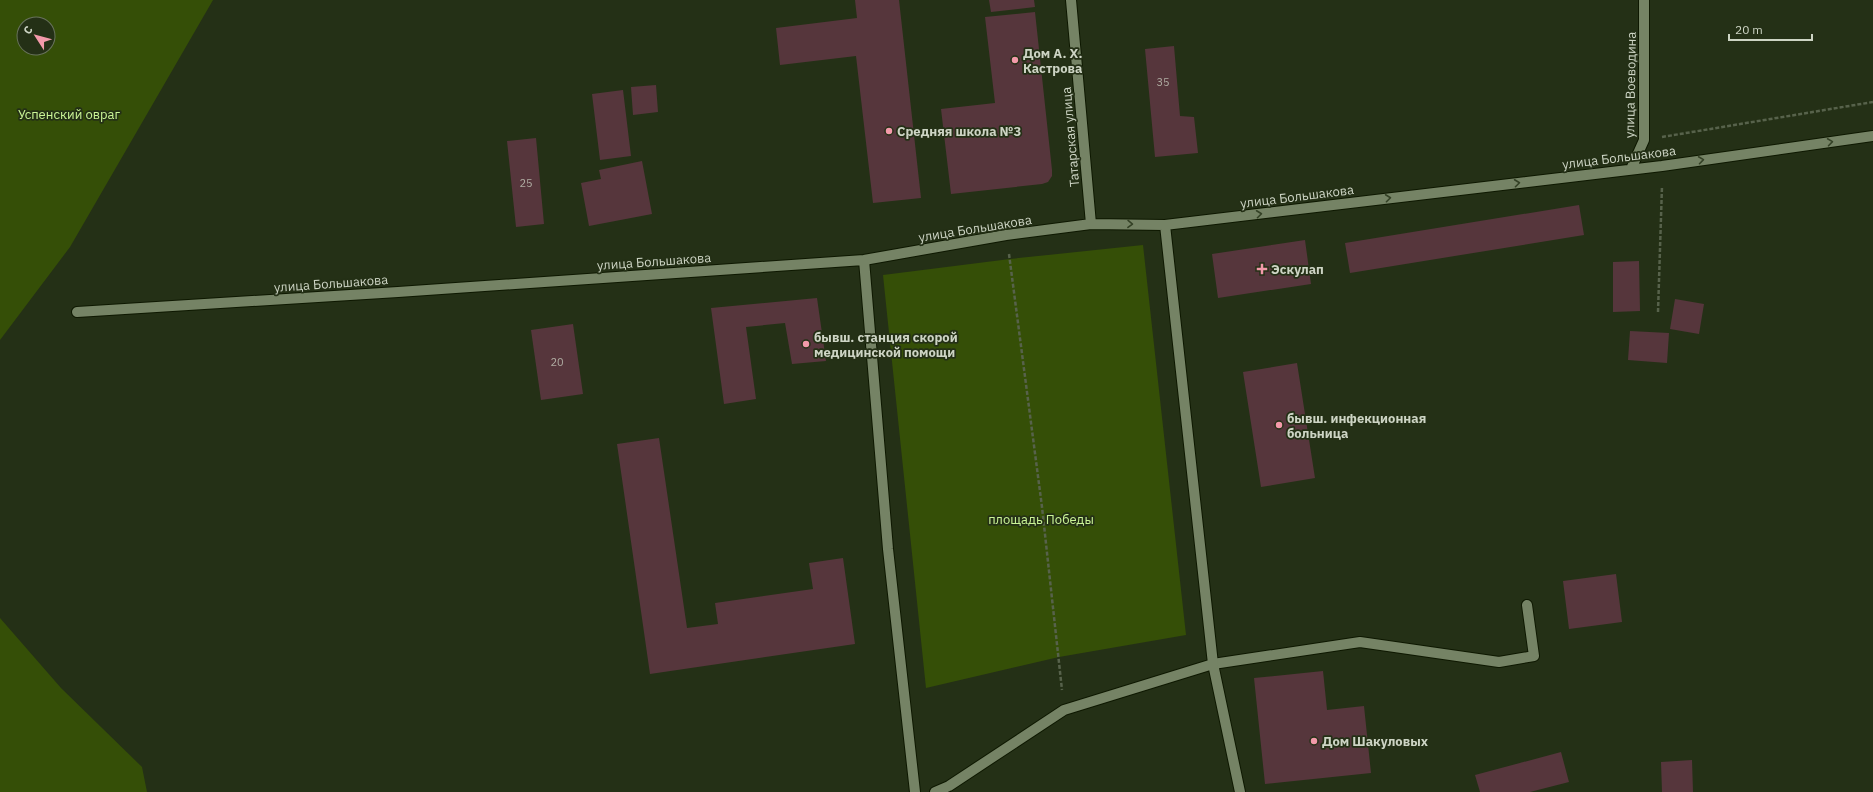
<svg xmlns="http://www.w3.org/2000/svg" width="1873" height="792" viewBox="0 0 1873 792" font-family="'IBM Plex Sans',sans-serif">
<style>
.green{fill:#354f07;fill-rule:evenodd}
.building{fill:#56363c}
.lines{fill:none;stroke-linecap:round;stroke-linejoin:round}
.service-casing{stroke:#0e1801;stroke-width:12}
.minor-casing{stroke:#0e1801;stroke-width:12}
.path{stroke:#57624b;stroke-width:2.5;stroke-dasharray:4 2;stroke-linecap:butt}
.service{stroke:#758365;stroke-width:10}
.minor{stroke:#758365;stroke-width:10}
.oneway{stroke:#344126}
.poi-dot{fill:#f39aaa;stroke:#243016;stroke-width:1.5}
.labels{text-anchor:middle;stroke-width:3.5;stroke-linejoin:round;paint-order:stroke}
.number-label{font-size:11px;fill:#afaca2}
.poi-label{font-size:13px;font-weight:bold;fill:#cdd4c4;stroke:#243016;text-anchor:start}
.street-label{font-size:13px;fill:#cdd4c4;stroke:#243016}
.park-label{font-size:13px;fill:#caf496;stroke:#243016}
</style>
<rect width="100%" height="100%" fill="#243016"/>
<path class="green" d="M 0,0 L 213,0 L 70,247 L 0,340 ZM 24,24 L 48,24 L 48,48 L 24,48 Z
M 1143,245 L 1186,635 L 1059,657 L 926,688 L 883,275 L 1010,259 Z
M 0,618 L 61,688 L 142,767 L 147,792 L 0,792 Z"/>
<path class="building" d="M 855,0 L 899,0 L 921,198 L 873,203 L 856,56 L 780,65 L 776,28 L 857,18 Z
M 989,0 L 1034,0 L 1035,7 L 991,12 Z
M 1035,12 L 1052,170 L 1052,176 L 1048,182 L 1042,184 L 951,194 L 941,109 L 995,103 L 985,17 Z
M 1174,46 L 1180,116 L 1194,117 L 1198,153 L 1155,157 L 1145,49 Z
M 656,85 L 658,112 L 633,115 L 631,87 Z
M 623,90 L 631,156 L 600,160 L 592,94 Z
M 536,138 L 544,224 L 516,227 L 507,141 Z
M 642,161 L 652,214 L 589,226 L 581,183 L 601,179 L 599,170 Z
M 1579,205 L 1584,235 L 1350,273 L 1345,243 Z
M 1305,240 L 1311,284 L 1218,298 L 1212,254 Z
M 1639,261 L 1640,311 L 1613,312 L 1613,262 Z
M 817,298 L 826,361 L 792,364 L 785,323 L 746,327 L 756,399 L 724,404 L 711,308 Z
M 1675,299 L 1704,304 L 1699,334 L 1670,329 Z
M 573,324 L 583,394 L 541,400 L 531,330 Z
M 1630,331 L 1669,333 L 1667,363 L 1628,360 Z
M 1297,363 L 1315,478 L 1261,487 L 1243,372 Z
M 659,438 L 687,628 L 718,624 L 715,603 L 813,589 L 809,563 L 843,558 L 855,644 L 650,674 L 617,444 Z
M 1616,574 L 1622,622 L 1569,629 L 1563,581 Z
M 1323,671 L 1327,710 L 1364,706 L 1371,773 L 1265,784 L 1254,678 Z
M 1561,752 L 1569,782 L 1530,792 L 1480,792 L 1475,775 Z
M 1692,760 L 1693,792 L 1662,792 L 1661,762 Z"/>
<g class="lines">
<g class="service-casing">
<path id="service" d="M 1240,792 L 1213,664 L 1360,642 L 1499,662 L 1534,656 L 1527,605"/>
</g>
<g class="minor-casing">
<path id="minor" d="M 1071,0 L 1091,224
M 1631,169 L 1644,140 L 1644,0
M 864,260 L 888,549 L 915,792
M 77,312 L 398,292 L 864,260 L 1006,235 L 1091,224 L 1165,225 L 1662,166 L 1873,136
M 935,792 L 949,786 L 1064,710 L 1213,664 L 1165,225"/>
</g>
<path class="path" d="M 1662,137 L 1873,102
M 1009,254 L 1042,507 L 1062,690
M 1658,312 L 1662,186"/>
<use href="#service" class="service"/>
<use href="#minor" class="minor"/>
</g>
<defs><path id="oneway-chevron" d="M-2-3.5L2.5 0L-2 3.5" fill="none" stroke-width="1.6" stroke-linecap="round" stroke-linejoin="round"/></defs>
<g class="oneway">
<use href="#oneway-chevron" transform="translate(1830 142) rotate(-8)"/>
<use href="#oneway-chevron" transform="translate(1701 160) rotate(-8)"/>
<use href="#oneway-chevron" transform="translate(1517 183) rotate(-7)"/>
<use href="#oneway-chevron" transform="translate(1388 198) rotate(-7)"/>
<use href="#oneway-chevron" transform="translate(1259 214) rotate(-7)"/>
<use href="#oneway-chevron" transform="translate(1130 224) rotate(1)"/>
</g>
<g class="poi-dot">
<circle cx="1015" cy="60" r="4"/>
<circle cx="889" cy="131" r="4"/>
<path d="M1260 263h4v4h4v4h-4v4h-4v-4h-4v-4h4z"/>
<circle cx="806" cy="344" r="4"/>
<circle cx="1279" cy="425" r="4"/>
<circle cx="1314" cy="741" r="4"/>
</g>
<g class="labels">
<g class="number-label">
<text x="1163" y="86">35</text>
<text x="526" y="187">25</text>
<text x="557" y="366">20</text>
</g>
<g class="poi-label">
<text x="1023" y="58">Дом А. Х.<tspan x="1023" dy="15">Кастрова</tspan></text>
<text x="897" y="136">Средняя школа №3</text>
<text x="1271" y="274">Эскулап</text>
<text x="814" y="342">бывш. станция скорой<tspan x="814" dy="15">медицинской помощи</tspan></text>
<text x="1287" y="423">бывш. инфекционная<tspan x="1287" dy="15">больница</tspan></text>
<text x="1322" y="746">Дом Шакуловых</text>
</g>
<g class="street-label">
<text transform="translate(1630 85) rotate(-89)" y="5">улица Воеводина</text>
<text transform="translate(1070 137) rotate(-95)" y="5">Татарская улица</text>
<text transform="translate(1619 157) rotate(-7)" y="5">улица Большакова</text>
<text transform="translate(1297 196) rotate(-7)" y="5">улица Большакова</text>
<text transform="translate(975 228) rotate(-9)" y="5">улица Большакова</text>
<text transform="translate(654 261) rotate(-4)" y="5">улица Большакова</text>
<text transform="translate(331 283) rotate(-4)" y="5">улица Большакова</text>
</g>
<g class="park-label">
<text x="69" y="119">Успенский овраг</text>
<text x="1041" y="524">площадь Победы</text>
</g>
</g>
<g transform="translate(36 36) rotate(306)"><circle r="19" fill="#243016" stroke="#68725c"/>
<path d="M0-3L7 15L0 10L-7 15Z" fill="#f39aaa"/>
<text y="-6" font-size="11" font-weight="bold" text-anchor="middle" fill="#cdd4c4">С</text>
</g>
<path d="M1729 34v6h83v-6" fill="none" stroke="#cdd4c4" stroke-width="2"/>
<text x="1735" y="34" font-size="12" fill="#cdd4c4" stroke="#243016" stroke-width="3" paint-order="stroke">20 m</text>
</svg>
